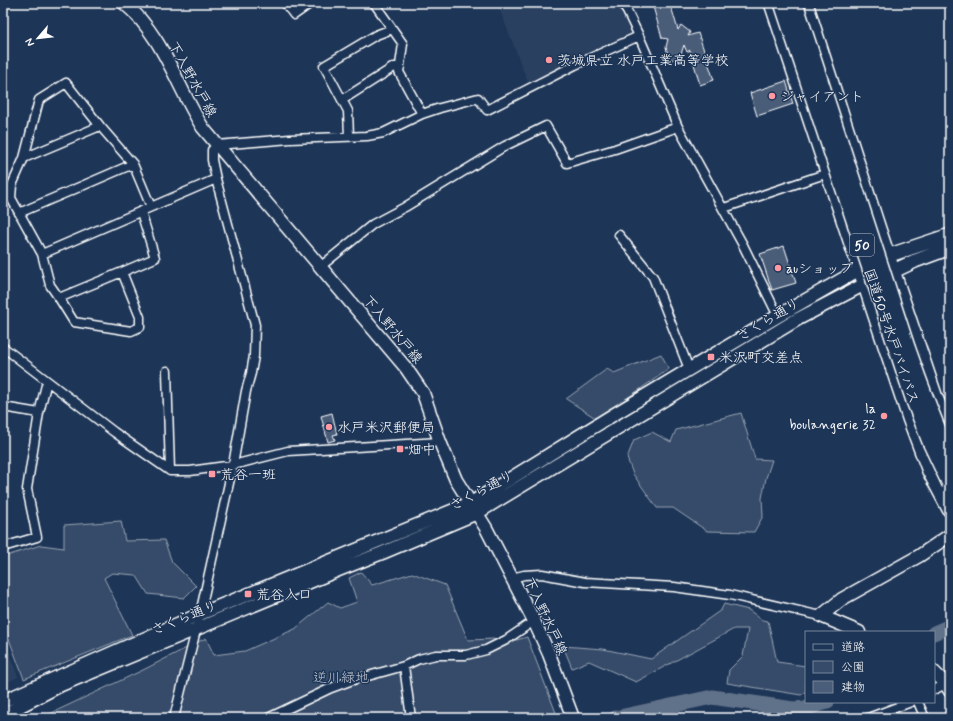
<svg xmlns="http://www.w3.org/2000/svg" width="953" height="721" viewBox="0 0 953 721" font-family="Mynerve,'Klee One',sans-serif">
<style>
.built{fill:#2a4161}
.green{fill:#364b69;stroke:#9aa5b4}
.lines{fill:none;stroke-linecap:round;stroke-linejoin:round}
.river{stroke:#617289;stroke-width:15}
.building{fill:#4a5d79;stroke:#fff}
.street-casing{stroke:#fff;stroke-width:11}
.secondary-casing{stroke:#fff;stroke-width:15}
.primary-casing{stroke:#fff;stroke-width:16}
.highway-casing{stroke:#fff;stroke-width:18}
.street{stroke:#1d3557;stroke-width:8}
.secondary{stroke:#1d3557;stroke-width:12}
.primary{stroke:#1d3557;stroke-width:13}
.highway{stroke:#1d3557;stroke-width:15}
.highway-bridge-casing{stroke:#fff;stroke-width:18;stroke-linecap:butt}
.highway-bridge{stroke:#1d3557;stroke-width:15}
.poi-dot{fill:#ff9aa2;stroke:#1d3557;stroke-width:1.5}
.labels{text-anchor:middle;stroke-width:3;stroke-linejoin:round;paint-order:stroke}
.shield{fill:#1d3557;stroke:#bbc2cd;stroke-width:1}
.shield-label{font-size:13px;font-weight:bold;fill:#fff}
.poi-label{font-size:14px;fill:#fff;stroke:#1d3557;text-anchor:start}
.street-label{font-size:14px;fill:#fff;stroke:#1d3557}
.park-label{font-size:14px;fill:#b9c0ca;stroke:#1d3557}
</style>
<rect width="100%" height="100%" fill="#1d3557"/>
<filter id="ink" filterUnits="userSpaceOnUse"><feTurbulence type="fractalNoise" baseFrequency=".025" numOctaves="2"/><feDisplacementMap in="SourceGraphic" scale="8" xChannelSelector="R" yChannelSelector="G"/><feConvolveMatrix kernelMatrix="1 2 1 2 8 2 1 2 1" color-interpolation-filters="sRGB"/></filter>
<g filter="url(#ink)">
<path class="built" d="M 497,3 L 618,3 L 631,33 L 629,37 L 528,82 Z
M 3,634 L 18,677 L 3,684 Z"/>
<path class="green" d="M 661,354 L 669,369 L 597,419 L 566,399 L 607,369 L 614,373 Z
M 741,413 L 755,459 L 772,460 L 766,478 L 762,498 L 763,516 L 754,532 L 707,531 L 673,508 L 657,508 L 633,474 L 627,458 L 634,440 L 652,432 L 671,442 L 676,430 Z
M 121,521 L 125,541 L 164,540 L 172,562 L 196,586 L 184,598 L 148,594 L 136,575 L 112,573 L 104,578 L 132,635 L 24,679 L 3,623 L 3,557 L 41,545 L 64,548 L 64,525 Z
M 361,572 L 372,585 L 412,573 L 445,585 L 468,640 L 494,639 L 499,645 L 527,637 L 558,718 L 41,718 L 143,670 L 206,638 L 214,655 L 245,651 L 295,629 L 328,602 L 340,608 L 357,602 L 349,578 Z
M 724,604 L 749,610 L 762,620 L 768,621 L 777,662 L 806,666 L 806,692 L 801,695 L 727,683 L 729,670 L 743,656 L 748,629 L 734,629 L 636,682 L 589,661 L 572,668 L 563,646 L 603,649 L 651,659 L 721,610 Z"/>
<g class="lines">
<path class="river" d="M 934,633 L 950,626
M 615,718 L 712,697 L 793,709 L 807,708 L 827,702"/>
</g>
<path class="building" d="M 652,3 L 670,3 L 678,30 L 681,25 L 690,32 L 688,36 L 698,33 L 714,80 L 700,85 L 690,50 L 687,52 L 684,45 L 681,54 L 672,60 L 668,55 L 666,47 L 668,39 L 662,38 Z
M 786,81 L 793,104 L 757,116 L 750,93 Z
M 784,246 L 796,283 L 772,290 L 760,254 Z
M 332,413 L 337,434 L 333,435 L 335,440 L 328,442 L 321,416 Z"/>
<g class="lines">
<g class="street-casing">
<path id="street" d="M 285,3 L 294,15 L 311,3
M 374,3 L 403,44 L 399,72 L 422,114
M 623,3 L 639,36 L 678,127 L 743,245 L 778,316
M 3,6 L 5,3
M 342,100 L 394,67 L 400,67
M 349,136 L 348,111 L 324,66 L 376,35 L 392,29
M 24,158 L 100,126
M 724,208 L 828,173
M 141,212 L 155,258 L 122,272 L 140,317 L 140,327 L 131,331 L 74,322 L 59,298 L 50,285 L 42,254 L 11,198 L 12,185 L 24,158 L 39,100 L 66,83 L 100,126 L 133,164 L 151,207
M 19,213 L 133,164
M 619,235 L 653,277 L 689,369
M 42,254 L 216,179
M 320,267 L 373,224 L 405,207 L 505,146 L 546,126 L 567,163 L 615,149 L 678,127
M 59,298 L 122,272
M 3,347 L 114,432 L 170,471 L 190,471 L 233,465 L 288,451 L 440,442
M 167,371 L 170,471
M 3,407 L 39,413
M 3,547 L 37,537 L 27,489 L 39,413 L 47,381
M 512,578 L 524,575 L 542,574 L 585,582 L 674,587 L 730,595 L 821,616
M 404,666 L 411,718
M 934,690 L 949,682
M 918,702 L 925,718
M 174,718 L 200,614 L 233,465 L 246,391 L 251,373 L 254,356 L 255,325 L 216,179 L 212,160 L 212,150 L 217,145 L 290,139 L 367,136 L 383,133 L 422,114 L 440,108 L 478,98 L 487,110 L 575,65 L 639,36
M 268,718 L 331,688 L 350,681 L 404,666 L 419,659 L 436,655 L 466,655 L 486,650 L 506,640 L 534,621
M 868,718 L 911,702"/>
</g>
<g class="secondary-casing">
<path id="secondary" d="M 124,3 C 163,35 177,87 203,128 L 406,368 L 423,393 L 440,442 L 456,480 L 486,528 L 534,621 L 549,654 L 573,718
M 859,632 L 821,616 L 842,599 L 919,556 L 950,535
M 934,672 L 945,683 L 950,691
M 3,701 L 200,614 L 471,503 L 613,415 L 778,316 L 860,269
M 3,715 L 61,685 L 341,569 L 382,553 L 477,513 L 798,319 L 865,284"/>
</g>
<g class="primary-casing">
<path id="primary" d="M 878,261 L 887,256 L 950,235
M 883,276 L 915,261 L 950,248"/>
</g>
<g class="highway-casing">
<path id="highway" d="M 772,3 L 910,418 L 930,471 L 950,509
M 805,3 L 878,229 L 935,398 L 950,432"/>
</g>
<use href="#street" class="street"/>
<use href="#secondary" class="secondary"/>
<use href="#primary" class="primary"/>
<use href="#highway" class="highway"/>
<g class="highway-bridge-casing">
<path id="highway-bridge" d="M 782,3 L 914,401 L 931,444 L 950,484
M 795,3 L 907,347 C 920,384 933,421 950,457"/>
</g>
<use href="#highway-bridge" class="highway-bridge"/>
</g>
</g>
<g class="poi-dot">
<circle cx="549" cy="60" r="4"/>
<circle cx="772" cy="96" r="4"/>
<circle cx="778" cy="268" r="4"/>
<rect x="707" y="353" width="8" height="8" rx="2"/>
<circle cx="884" cy="416" r="4"/>
<circle cx="329" cy="427" r="4"/>
<rect x="396" y="445" width="8" height="8" rx="2"/>
<rect x="208" y="470" width="8" height="8" rx="2"/>
<rect x="244" y="590" width="8" height="8" rx="2"/>
</g>
<g class="labels">
<rect class="shield" x="850" y="234" width="24" height="22" rx="3"/>
<g class="shield-label">
<text x="862" y="250">50</text>
</g>
<g class="poi-label">
<text x="557" y="65">茨城県立 水戸工業高等学校</text>
<text x="780" y="101">ジャイアント</text>
<text x="786" y="273">auショップ</text>
<text x="719" y="362">米沢町交差点</text>
<text x="876" y="413" text-anchor="end">la<tspan x="876" dy="16">boulangerie 32</tspan></text>
<text x="337" y="432">水戸米沢郵便局</text>
<text x="408" y="454">畑中</text>
<text x="220" y="479">荒谷一班</text>
<text x="256" y="599">荒谷入口</text>
</g>
<g class="street-label">
<text transform="translate(193 79) rotate(61)" y="5">下入野水戸線</text>
<text transform="translate(768 319) rotate(-31)" y="5">さくら通り</text>
<text transform="translate(393 329) rotate(50)" y="5">下入野水戸線</text>
<text transform="translate(892 336) rotate(71)" y="5">国道50号水戸バイパス</text>
<text transform="translate(481 490) rotate(-28)" y="5">さくら通り</text>
<text transform="translate(546 616) rotate(65)" y="5">下入野水戸線</text>
<text transform="translate(184 617) rotate(-22)" y="5">さくら通り</text>
</g>
<g class="park-label">
<text x="341" y="682">逆川緑地</text>
</g>
</g>
<rect width="953" height="721" fill="none" stroke="#1d3557" stroke-width="16"/>
<rect x="8" y="8" width="937" height="705" fill="none" stroke="#fff" stroke-width="1.5" filter="url(#ink)"/>
<rect x="805" y="631" width="130" height="72" fill="#1d3557" stroke="#77869a"/>
<rect x="813" y="644" width="20" height="6" fill="#1d3557" stroke="#77869a"/>
<text x="841" y="651" font-size="12" fill="#ffffff">道路</text>
<rect x="813" y="661" width="20" height="12" fill="#364b69" stroke="#77869a"/>
<text x="841" y="671" font-size="12" fill="#ffffff">公園</text>
<rect x="813" y="681" width="20" height="12" fill="#4a5d79" stroke="#77869a"/>
<text x="841" y="691" font-size="12" fill="#ffffff">建物</text>
<g transform="translate(38 38) rotate(242)" stroke="#1d3557" stroke-width="3" paint-order="stroke">
<path d="M0-3L7 15L0 10L-7 15Z" fill="#ffffff"/>
<text y="-6" font-size="11" font-weight="bold" text-anchor="middle" fill="#ffffff">N</text>
</g>
</svg>
